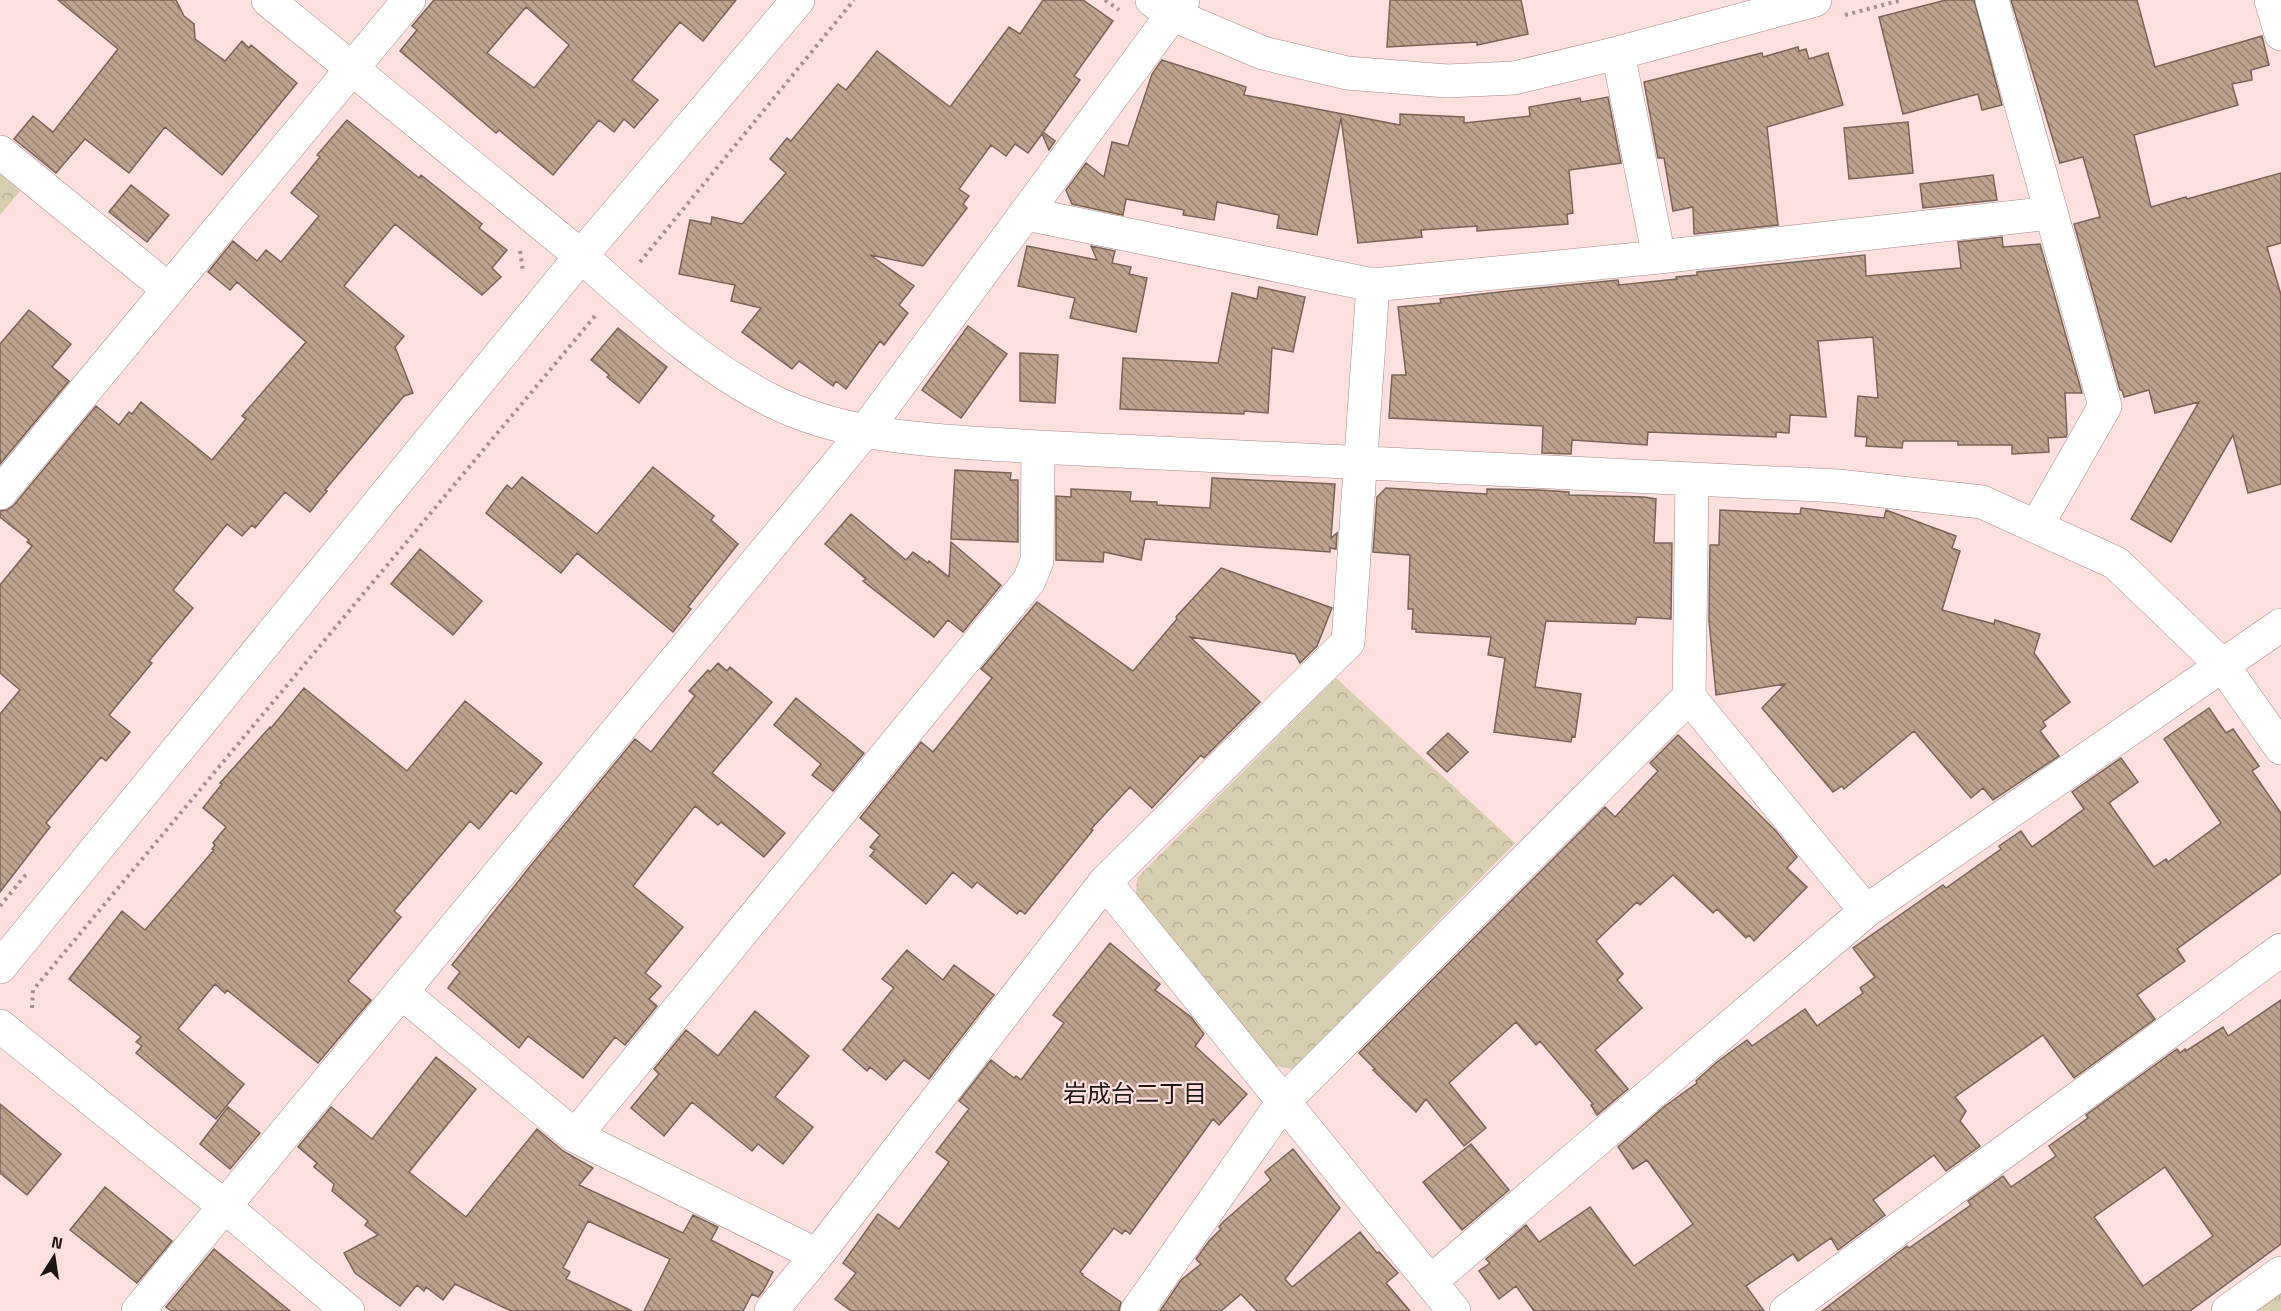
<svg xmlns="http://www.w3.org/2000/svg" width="2281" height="1311" viewBox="0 0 2281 1311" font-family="'Titillium Web','Noto Sans JP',sans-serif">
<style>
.grass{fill:url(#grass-tufts)}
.forest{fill:url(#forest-crowns)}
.building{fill:url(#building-back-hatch);stroke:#786558;stroke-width:1.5;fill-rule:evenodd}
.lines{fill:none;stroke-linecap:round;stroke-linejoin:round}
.minor-casing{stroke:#a38987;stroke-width:34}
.tertiary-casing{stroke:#a38987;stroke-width:34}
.path{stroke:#a6918f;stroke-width:4;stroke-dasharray:3 4.5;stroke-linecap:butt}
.minor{stroke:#fff;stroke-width:33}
.tertiary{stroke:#fff;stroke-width:33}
.labels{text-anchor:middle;stroke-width:4.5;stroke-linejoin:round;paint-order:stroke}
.neighbourhood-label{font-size:24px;fill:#1f1514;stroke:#fce0de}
</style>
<defs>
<pattern id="grass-tufts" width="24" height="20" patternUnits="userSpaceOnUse" patternTransform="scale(1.5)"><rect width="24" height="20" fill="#d7cdb0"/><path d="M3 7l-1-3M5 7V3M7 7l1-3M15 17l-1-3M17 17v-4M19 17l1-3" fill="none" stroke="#b8af96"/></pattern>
<pattern id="forest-crowns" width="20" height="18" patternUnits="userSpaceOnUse" patternTransform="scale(1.5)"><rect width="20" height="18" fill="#d7cdb0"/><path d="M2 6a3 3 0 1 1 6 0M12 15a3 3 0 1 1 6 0" fill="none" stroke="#b8af96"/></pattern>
<pattern id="building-back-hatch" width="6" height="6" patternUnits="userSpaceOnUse" patternTransform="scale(1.5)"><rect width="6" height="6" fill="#bda28f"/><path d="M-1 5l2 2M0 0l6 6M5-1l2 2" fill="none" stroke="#998374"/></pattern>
</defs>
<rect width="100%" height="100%" fill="#fce0de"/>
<path class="grass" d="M 2281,1291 L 2281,1311 L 2253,1311 Z"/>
<path class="forest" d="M 0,174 L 20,191 L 0,215 Z
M 1336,678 L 1515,843 L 1293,1069 L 1275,1066 L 1136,895 L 1137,878 Z"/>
<path class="building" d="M 58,0 L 176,0 L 184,16 L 194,24 L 195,39 L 225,61 L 242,41 L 249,48 L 251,45 L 297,83 L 222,175 L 165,127 L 129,173 L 85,139 L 56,173 L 14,139 L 33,116 L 53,132 L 118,49 Z
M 434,0 L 736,0 L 703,41 L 680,22 L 632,80 L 658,100 L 634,128 L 624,119 L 614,132 L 599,120 L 553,175 L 499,130 L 496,133 L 400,51 L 417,30 L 412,26 ZM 526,7 L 569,45 L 534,88 L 487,53 Z
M 1043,0 L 1083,0 L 1113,21 L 1074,76 L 1080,80 L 1043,132 L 1055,141 L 1049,150 L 1042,134 L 1028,153 L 1015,144 L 1006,156 L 991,145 L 959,189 L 969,196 L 963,204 L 967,208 L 923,266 L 870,255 L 914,286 L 899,305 L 908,313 L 884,345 L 880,341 L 846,389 L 836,381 L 833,386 L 799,361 L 792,369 L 742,332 L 761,308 L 731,301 L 735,285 L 679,274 L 690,220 L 711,224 L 712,217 L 742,224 L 786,173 L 770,159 L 787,138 L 791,141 L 838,84 L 846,90 L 877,51 L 950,107 L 1009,27 L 1020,34 Z
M 1390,0 L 1521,0 L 1528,34 L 1477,45 L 1477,42 L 1387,47 Z
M 1946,0 L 1974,0 L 2002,105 L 1982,110 L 1978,94 L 1903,114 L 1879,17 Z
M 2011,0 L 2137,0 L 2155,67 L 2262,36 L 2269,65 L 2251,70 L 2252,80 L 2232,84 L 2238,105 L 2134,135 L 2151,207 L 2186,197 L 2187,199 L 2281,173 L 2281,243 L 2267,247 L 2281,295 L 2281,484 L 2248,493 L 2233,435 L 2171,542 L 2131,519 L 2199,402 L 2155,413 L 2149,390 L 2124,397 L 2122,390 L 2120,390 L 2074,224 L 2100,217 L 2083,157 L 2060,163 Z
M 1798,47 L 1799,51 L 1806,49 L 1809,59 L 1828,53 L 1843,105 L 1767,127 L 1778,225 L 1694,234 L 1693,207 L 1673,211 L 1664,158 L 1658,158 L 1644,82 L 1762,53 L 1763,57 Z
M 1162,60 L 1246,87 L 1244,95 L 1400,125 L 1400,114 L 1464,117 L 1464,123 L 1530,116 L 1529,107 L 1580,98 L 1581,102 L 1608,97 L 1621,163 L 1569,170 L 1573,213 L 1567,214 L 1568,224 L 1477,231 L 1477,226 L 1421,230 L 1422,237 L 1358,243 L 1341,118 L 1317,235 L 1277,228 L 1279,215 L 1217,202 L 1214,220 L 1183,215 L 1184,210 L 1126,199 L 1123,215 L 1072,204 L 1066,190 L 1086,163 L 1104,177 L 1112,142 L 1128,146 L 1152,74 Z
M 347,120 L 419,178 L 421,175 L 482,224 L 479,228 L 507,250 L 492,268 L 501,277 L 482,295 L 395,224 L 344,286 L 404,336 L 395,347 L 413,393 L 404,396 L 325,490 L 327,491 L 310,512 L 285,492 L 255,528 L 252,525 L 242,536 L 227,524 L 173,590 L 193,608 L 149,661 L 152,663 L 109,715 L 130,732 L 106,761 L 101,757 L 46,823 L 50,827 L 0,892 L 0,714 L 20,690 L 0,673 L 0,585 L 32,546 L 27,542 L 29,540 L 0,517 L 0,511 L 7,510 L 14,505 L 96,406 L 119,425 L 129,412 L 132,414 L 141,402 L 212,460 L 246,419 L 242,416 L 306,342 L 237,282 L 230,290 L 208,272 L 233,241 L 257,261 L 266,250 L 281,262 L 319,216 L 291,193 L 320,157 L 317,155 Z
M 1908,122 L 1913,173 L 1849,179 L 1844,128 Z
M 1993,175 L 1997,200 L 1923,208 L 1920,184 Z
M 131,185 L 169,215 L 147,242 L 109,212 Z
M 2002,237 L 2003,247 L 2040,244 L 2082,393 L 2065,393 L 2067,434 L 2066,437 L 2048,438 L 2049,452 L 2012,454 L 2012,445 L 1958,445 L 1958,441 L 1903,441 L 1902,448 L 1866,446 L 1867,437 L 1855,436 L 1858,396 L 1878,398 L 1873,337 L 1818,341 L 1826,417 L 1790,415 L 1789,433 L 1776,432 L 1776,437 L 1648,432 L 1647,445 L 1572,440 L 1571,454 L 1542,453 L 1543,426 L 1389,418 L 1392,375 L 1406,375 L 1398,307 L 1441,303 L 1440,299 L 1508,291 L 1618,280 L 1619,285 L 1677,279 L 1676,277 L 1697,275 L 1697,272 L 1865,255 L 1866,276 L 1961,268 L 1958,242 Z
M 1027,246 L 1097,260 L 1091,246 L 1115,251 L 1112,263 L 1131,267 L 1129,274 L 1147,278 L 1136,332 L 1070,318 L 1075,298 L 1018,286 Z
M 1259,287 L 1305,297 L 1293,352 L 1272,348 L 1268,413 L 1244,411 L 1244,414 L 1120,409 L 1123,358 L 1218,363 L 1232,293 L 1257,299 Z
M 29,310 L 71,344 L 52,367 L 69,381 L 0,464 L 0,344 Z
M 968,326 L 1007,354 L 961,418 L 922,390 Z
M 618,328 L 667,367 L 639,403 L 607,377 L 609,375 L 591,360 Z
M 1020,353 L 1058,355 L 1055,403 L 1020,401 Z
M 653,467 L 714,516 L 711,520 L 738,544 L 688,607 L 691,609 L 673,632 L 577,553 L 561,573 L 486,513 L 507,485 L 512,489 L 522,477 L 597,534 Z
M 955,470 L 1011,473 L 1010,480 L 1018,480 L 1018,542 L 951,539 Z
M 1212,478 L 1335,484 L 1331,538 L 1337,533 L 1336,549 L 1330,548 L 1330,552 L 1145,539 L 1141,560 L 1104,552 L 1103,562 L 1056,560 L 1056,496 L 1071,497 L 1071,489 L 1131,492 L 1130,501 L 1157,502 L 1157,505 L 1210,508 Z
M 1386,488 L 1487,494 L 1487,489 L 1540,490 L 1569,492 L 1569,495 L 1644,497 L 1656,499 L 1654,543 L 1672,543 L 1671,619 L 1637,617 L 1635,624 L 1546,621 L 1535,687 L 1581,694 L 1575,737 L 1572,736 L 1571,742 L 1494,732 L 1505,658 L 1488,655 L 1491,637 L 1416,632 L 1416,629 L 1412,629 L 1413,609 L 1408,609 L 1410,555 L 1373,552 L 1377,497 Z
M 1801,508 L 1884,518 L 1886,510 L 1956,536 L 1952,548 L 1960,551 L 1942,610 L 1994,624 L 1995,620 L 2040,634 L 2034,653 L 2070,702 L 2043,722 L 2046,726 L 2040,731 L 2059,756 L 1993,800 L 1983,788 L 1971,798 L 1914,731 L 1844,789 L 1842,786 L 1833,792 L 1762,708 L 1785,684 L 1716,695 L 1709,621 L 1710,545 L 1719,545 L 1720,510 L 1800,514 Z
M 851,514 L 906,560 L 913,552 L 928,563 L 929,561 L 949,577 L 951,542 L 1001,585 L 963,632 L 948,620 L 934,637 L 863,581 L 866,579 L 825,544 Z
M 420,549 L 482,601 L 453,635 L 391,584 Z
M 1221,568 L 1332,608 L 1317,646 L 1300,663 L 1295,654 L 1190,637 L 1260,702 L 1204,758 L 1201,755 L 1152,808 L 1130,787 L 1091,829 L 1093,830 L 1025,914 L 1020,910 L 1017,914 L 977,882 L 972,888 L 953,872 L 926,904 L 870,856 L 875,850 L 870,847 L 880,835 L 860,818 L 921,742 L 933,752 L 992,678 L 981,669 L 1037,602 L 1133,671 L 1177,619 L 1176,617 Z
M 718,663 L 727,671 L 730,667 L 772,702 L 712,773 L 785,833 L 764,857 L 721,822 L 718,825 L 695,806 L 633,886 L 683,927 L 645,973 L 661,986 L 649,999 L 657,1006 L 625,1045 L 615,1037 L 583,1078 L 528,1036 L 519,1048 L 448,988 L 460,972 L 452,965 L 532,864 L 635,739 L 651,752 L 695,696 L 689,691 L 708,670 L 710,672 Z
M 304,688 L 407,771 L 465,701 L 542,763 L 516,794 L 511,790 L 479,829 L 470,821 L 394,911 L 401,917 L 348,981 L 371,1000 L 318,1063 L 227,990 L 225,993 L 215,984 L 178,1029 L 244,1084 L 216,1119 L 136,1053 L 142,1046 L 136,1042 L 141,1037 L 69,979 L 122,911 L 145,930 L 214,850 L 212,849 L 215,845 L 213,843 L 226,827 L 203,808 L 222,784 L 220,783 L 270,727 L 271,728 Z
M 796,698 L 864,753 L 833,791 L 812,775 L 821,764 L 774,725 Z
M 2209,708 L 2226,733 L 2233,729 L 2259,766 L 2252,771 L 2281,813 L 2281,873 L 2177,949 L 2185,961 L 2137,995 L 2155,1019 L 2074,1078 L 2043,1035 L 1955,1097 L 1966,1111 L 1960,1121 L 1980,1146 L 1946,1171 L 1934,1155 L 1873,1200 L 1885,1215 L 1838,1250 L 1831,1238 L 1798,1261 L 1793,1254 L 1746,1286 L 1764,1311 L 1534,1311 L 1516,1286 L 1499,1299 L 1479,1271 L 1490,1263 L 1486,1259 L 1526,1225 L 1539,1242 L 1590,1207 L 1634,1266 L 1693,1224 L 1647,1160 L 1633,1169 L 1618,1147 L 1665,1106 L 1697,1083 L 1696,1081 L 1717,1062 L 1747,1040 L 1752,1046 L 1805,1009 L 1817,1026 L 1863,993 L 1860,988 L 1875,977 L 1853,948 L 1943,885 L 1946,888 L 2001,849 L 1999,846 L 2021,831 L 2032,847 L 2084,809 L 2072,792 L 2121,758 L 2138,782 L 2109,803 L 2154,867 L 2166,859 L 2168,862 L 2221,823 L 2164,739 Z
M 1448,733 L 1468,752 L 1447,772 L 1427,753 Z
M 1678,735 L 1775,830 L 1797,857 L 1787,868 L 1807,887 L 1754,941 L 1749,935 L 1746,938 L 1717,909 L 1713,913 L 1673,875 L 1640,905 L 1637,902 L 1596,941 L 1623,974 L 1617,980 L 1642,1008 L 1595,1050 L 1628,1089 L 1597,1115 L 1591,1105 L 1593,1104 L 1540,1041 L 1536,1045 L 1516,1022 L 1449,1083 L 1486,1128 L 1464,1146 L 1426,1099 L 1416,1112 L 1373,1070 L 1375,1069 L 1359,1053 L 1605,807 L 1615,817 L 1658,771 L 1650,763 Z
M 1110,943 L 1160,984 L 1155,990 L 1191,1017 L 1204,1034 L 1195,1046 L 1247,1094 L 1219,1125 L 1213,1119 L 1130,1234 L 1125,1230 L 1122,1234 L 1114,1228 L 1080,1272 L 1083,1274 L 1082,1275 L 1121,1302 L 1119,1311 L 851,1311 L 835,1299 L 856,1273 L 843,1263 L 878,1214 L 899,1229 L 949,1162 L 936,1152 L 969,1109 L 959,1101 L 991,1060 L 1014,1078 L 1016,1076 L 1021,1080 L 1064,1023 L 1053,1015 Z
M 907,950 L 943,980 L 954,965 L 994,995 L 929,1079 L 904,1060 L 886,1080 L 870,1067 L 867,1071 L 843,1050 L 894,988 L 882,979 Z
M 2281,1000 L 2281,1244 L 2190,1311 L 1822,1311 L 1907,1246 L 1909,1248 L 1971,1205 L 1968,1201 L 2003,1176 L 2011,1187 L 2056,1156 L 2049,1146 L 2088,1118 L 2086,1115 L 2177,1049 L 2180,1053 L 2185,1049 L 2186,1051 L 2223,1027 L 2228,1036 ZM 2165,1167 L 2213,1236 L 2143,1286 L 2094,1217 Z
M 755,1011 L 809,1056 L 775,1097 L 813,1127 L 783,1164 L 758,1144 L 752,1151 L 692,1102 L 664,1136 L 631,1108 L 659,1074 L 654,1069 L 686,1030 L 718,1056 Z
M 436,1057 L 476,1089 L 409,1172 L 466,1217 L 537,1129 L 563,1151 L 593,1168 L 579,1185 L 683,1233 L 693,1215 L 718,1227 L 711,1240 L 773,1272 L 763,1291 L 758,1297 L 752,1294 L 743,1311 L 644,1311 L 670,1259 L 588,1221 L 563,1268 L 570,1272 L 566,1279 L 632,1311 L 511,1311 L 455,1284 L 443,1300 L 426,1287 L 424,1291 L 417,1285 L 400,1306 L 355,1273 L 344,1253 L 378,1235 L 365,1225 L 368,1221 L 332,1191 L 334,1184 L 314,1167 L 317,1163 L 298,1147 L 331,1107 L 372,1139 Z
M 0,1104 L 61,1154 L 27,1195 L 0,1173 Z
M 228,1107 L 260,1133 L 230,1169 L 200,1144 Z
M 1471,1144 L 1509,1190 L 1462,1230 L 1423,1182 Z
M 1293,1149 L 1340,1208 L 1285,1279 L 1292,1287 L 1360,1232 L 1377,1253 L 1379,1252 L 1398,1273 L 1386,1283 L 1410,1311 L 1257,1311 L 1241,1294 L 1221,1311 L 1160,1311 L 1181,1280 L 1201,1264 L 1196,1259 L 1209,1241 L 1221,1229 L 1219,1227 L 1222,1223 L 1271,1180 L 1265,1172 Z
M 105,1187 L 172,1241 L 137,1283 L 70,1230 Z
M 214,1249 L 290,1311 L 171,1311 L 166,1307 Z"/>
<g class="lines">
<g class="minor-casing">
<path id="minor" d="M 1152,0 L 1171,14 L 1263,53 L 1347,73 L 1447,81 L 1514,78 L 1618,53 L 1815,0
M 1992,0 L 2105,406 L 2036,527
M 2271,0 L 2281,34
M 1618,53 L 1659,257
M 0,152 L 168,289
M 1027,214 L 1373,285 L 1659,257 L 2051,213
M 581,256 C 640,308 699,364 770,400 C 851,441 949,441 1038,447 L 1838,486 L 1982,502 L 2116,563 L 2223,666 L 2281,748
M 0,493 L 409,0
M 1689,697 L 1866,911
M 1105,882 L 1454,1311
M 401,992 L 575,1136 L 817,1255
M 0,1026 L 224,1206 L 348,1311
M 575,1136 L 1029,581 L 1037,561 L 1038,447
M 1430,1282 L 1866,911 L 2281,625
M 138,1311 L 865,431 L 1183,0
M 771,1311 L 817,1255 L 1105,882 L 1348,642 L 1373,285
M 1137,1311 L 1283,1102 L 1689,697 L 1692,479
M 1786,1311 L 2281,950
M 2228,1311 L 2281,1273"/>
</g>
<g class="tertiary-casing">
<path id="tertiary" d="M 268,0 L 581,256
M 0,967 L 581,256 L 798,0"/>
</g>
<path class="path" d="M 1105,0 L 1119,10
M 1845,15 L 1902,0
M 520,251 L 523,271
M 640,262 L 854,0
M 0,906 L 28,872
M 32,1008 L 33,990 L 595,316"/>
<use href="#minor" class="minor"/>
<use href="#tertiary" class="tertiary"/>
</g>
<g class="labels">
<g class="neighbourhood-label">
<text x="1135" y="1102">岩成台二丁目</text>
</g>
</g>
<g transform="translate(54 1257) rotate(12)" stroke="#fce0de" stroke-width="4.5" paint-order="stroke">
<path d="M0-4.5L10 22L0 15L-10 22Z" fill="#1f1514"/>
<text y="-9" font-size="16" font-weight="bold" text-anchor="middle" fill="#1f1514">N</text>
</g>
</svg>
